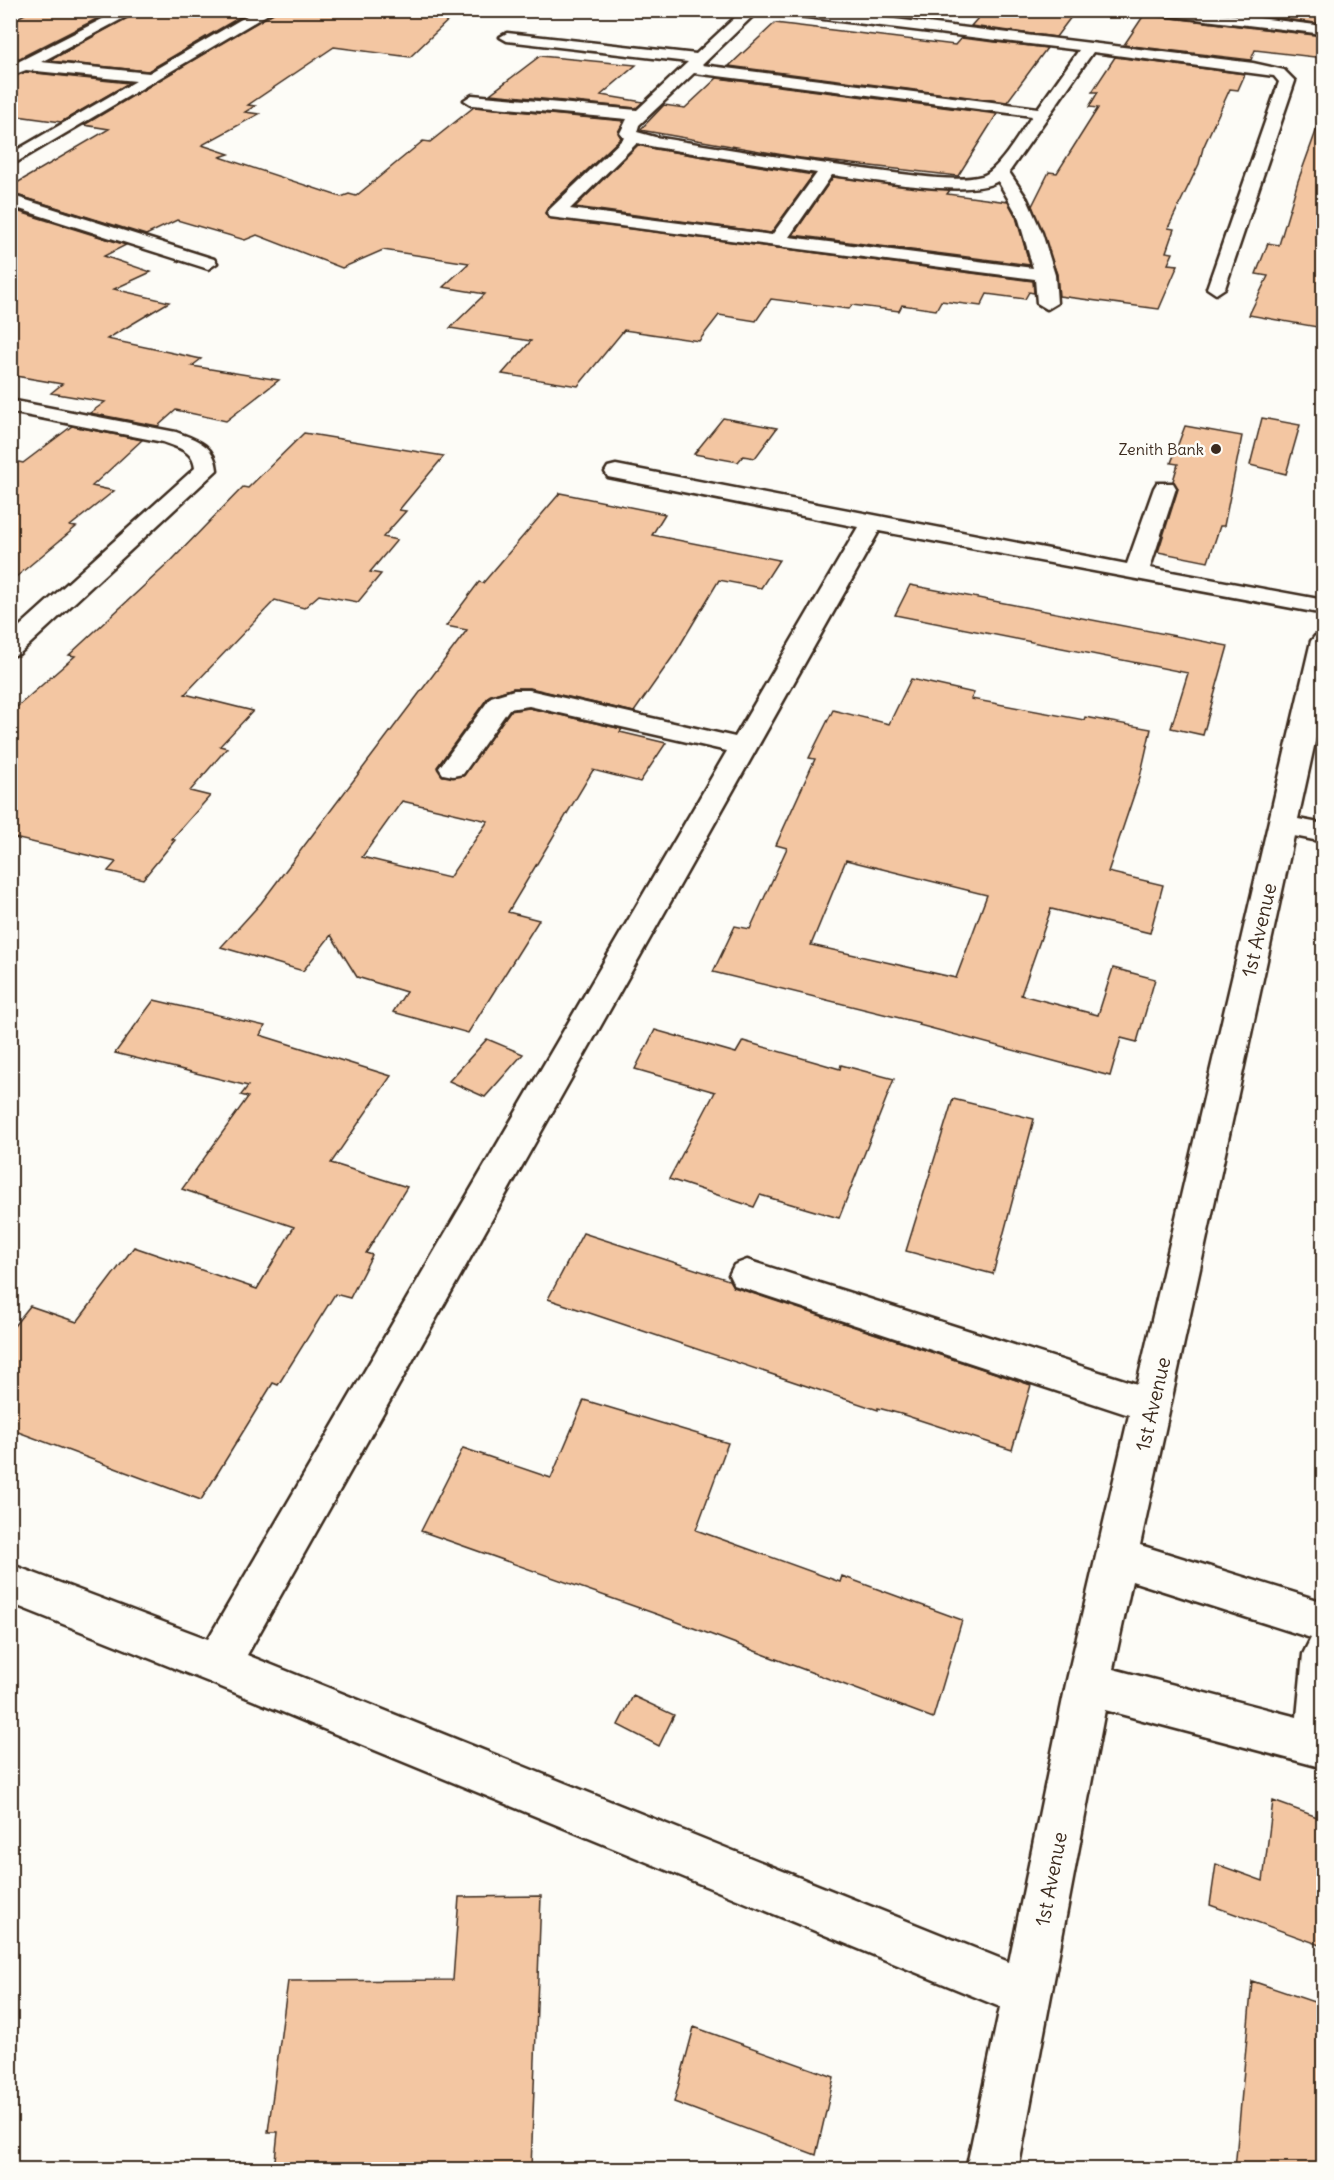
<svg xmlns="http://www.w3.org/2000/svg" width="1334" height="2180" viewBox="0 0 1334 2180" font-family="Delius,sans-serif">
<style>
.building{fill:#f3c6a2;stroke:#3b2a1e;stroke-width:1.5;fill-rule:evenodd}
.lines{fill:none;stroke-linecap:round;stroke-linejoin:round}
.minor-casing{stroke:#3b2a1e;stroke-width:5}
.minor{fill:#fdfcf7;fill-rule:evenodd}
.poi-dot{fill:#3b2a1e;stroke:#fdfcf7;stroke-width:2}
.labels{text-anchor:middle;stroke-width:5;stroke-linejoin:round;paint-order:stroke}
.far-poi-label{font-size:16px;fill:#3b2a1e;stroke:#fdfcf7;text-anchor:end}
.street-label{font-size:20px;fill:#3b2a1e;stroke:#fdfcf7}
</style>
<rect width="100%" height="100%" fill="#fdfcf7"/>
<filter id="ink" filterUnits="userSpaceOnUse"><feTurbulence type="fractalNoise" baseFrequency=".0167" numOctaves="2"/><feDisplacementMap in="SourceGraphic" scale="12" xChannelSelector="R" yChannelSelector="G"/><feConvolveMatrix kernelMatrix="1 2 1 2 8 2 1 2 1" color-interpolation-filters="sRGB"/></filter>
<g filter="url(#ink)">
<path class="building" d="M 32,10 L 114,10 L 10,63 L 10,22 Z
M 141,10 L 252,10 L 148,71 L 49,61 Z
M 277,10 L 459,10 L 410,57 L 334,47 L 248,105 L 255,106 L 245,112 L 259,114 L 202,145 L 229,154 L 220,157 L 341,197 L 349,194 L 356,196 L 423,141 L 430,142 L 474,107 L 624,121 L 618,132 L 621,138 L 548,207 L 545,213 L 548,218 L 1033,281 L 1034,293 L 1029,292 L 1025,299 L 987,294 L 981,306 L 941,301 L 936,310 L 902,305 L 899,311 L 852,305 L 849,309 L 771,299 L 756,321 L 719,315 L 699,341 L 624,330 L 578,386 L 502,374 L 531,341 L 450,328 L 485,294 L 443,287 L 469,263 L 383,250 L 342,268 L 257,235 L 245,240 L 177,220 L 146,235 L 10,193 L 10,187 L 109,129 L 84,125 Z
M 985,10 L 1014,10 L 1071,17 L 1056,37 L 971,26 Z
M 1216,10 L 1323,10 L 1323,24 Z
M 1146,12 L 1154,16 L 1323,36 L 1323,58 L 1255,50 L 1251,60 L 1124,45 Z
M 775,23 L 955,45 L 961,38 L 1047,48 L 1007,102 L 729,66 Z
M 540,56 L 636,65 L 601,95 L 643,102 L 636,108 L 490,94 Z
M 1115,57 L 1245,74 L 1238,90 L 1230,89 L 1203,148 L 1199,164 L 1168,228 L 1174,229 L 1166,252 L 1173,253 L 1168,264 L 1178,265 L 1159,309 L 1059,296 L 1057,274 L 1032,206 L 1049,172 L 1057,173 L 1098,108 L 1089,107 L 1098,92 L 1092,92 Z
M 26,72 L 129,83 L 61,122 L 10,115 L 10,78 Z
M 717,78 L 997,114 L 958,176 L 800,158 L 640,130 L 664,105 L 685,108 Z
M 1319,123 L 1323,123 L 1323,310 L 1317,327 L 1249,315 L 1268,276 L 1256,274 L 1268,243 L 1279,245 L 1298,181 Z
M 638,145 L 655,149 L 813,175 L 771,233 L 575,207 Z
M 833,177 L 950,190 L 947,194 L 1008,202 L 1016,217 L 1030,265 L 793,235 Z
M 10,209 L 126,245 L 104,256 L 151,272 L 114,289 L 169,302 L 107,339 L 201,359 L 192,366 L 279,380 L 226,421 L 176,410 L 158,426 L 90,413 L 105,402 L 51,393 L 62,384 L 10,375 Z
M 723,418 L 777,428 L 755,458 L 743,456 L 738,462 L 694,454 Z
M 1262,418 L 1300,425 L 1286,474 L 1250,465 Z
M 72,426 L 142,440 L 92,486 L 114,491 L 70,526 L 76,527 L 10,582 L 10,460 L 23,463 Z
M 1185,426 L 1242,436 L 1224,526 L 1220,526 L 1208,562 L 1158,552 L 1178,489 L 1173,481 L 1178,464 L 1171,463 Z
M 304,433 L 444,456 L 399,510 L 406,511 L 383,537 L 397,540 L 370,572 L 381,574 L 358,602 L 319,595 L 304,608 L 275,600 L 185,694 L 253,711 L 220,746 L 227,748 L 190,791 L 210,796 L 172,839 L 175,840 L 143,879 L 108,871 L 116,862 L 10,837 L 10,713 L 75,656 L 69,655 L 172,560 L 243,487 L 248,488 Z
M 560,493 L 665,514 L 652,535 L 779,560 L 761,588 L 719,580 L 676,652 L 634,712 L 530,688 L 513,688 L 489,696 L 437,767 L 443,776 L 463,776 L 510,711 L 529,708 L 622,729 L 620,732 L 666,743 L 640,782 L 593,770 L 508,912 L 539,920 L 468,1033 L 393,1012 L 406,992 L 357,977 L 331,935 L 303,971 L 221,947 L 261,903 L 467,630 L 446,626 L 479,582 L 483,583 ZM 402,801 L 488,821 L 449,878 L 362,857 Z
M 910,585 L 1228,646 L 1203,735 L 1171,728 L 1188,673 L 895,615 Z
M 911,679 L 974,693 L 971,699 L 1084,720 L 1085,717 L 1151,729 L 1140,777 L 1108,872 L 1163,885 L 1150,933 L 1051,909 L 1021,995 L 1098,1015 L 1113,968 L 1155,979 L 1137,1042 L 1121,1038 L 1110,1076 L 919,1025 L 920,1023 L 713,972 L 735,926 L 750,929 L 787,848 L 776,845 L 815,759 L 809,758 L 833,710 L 889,724 ZM 846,860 L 987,895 L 956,978 L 811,945 Z
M 154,1000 L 265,1026 L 260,1035 L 391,1076 L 331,1163 L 407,1187 L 366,1253 L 372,1255 L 350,1298 L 335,1294 L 278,1385 L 273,1383 L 201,1500 L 10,1429 L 10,1331 L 30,1306 L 77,1322 L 134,1247 L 257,1289 L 294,1227 L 182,1189 L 248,1097 L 241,1095 L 248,1086 L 115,1053 Z
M 655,1030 L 736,1053 L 743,1041 L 840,1069 L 841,1065 L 894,1079 L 839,1218 L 760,1195 L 754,1207 L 669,1179 L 715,1092 L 635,1069 Z
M 487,1039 L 523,1054 L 485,1097 L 449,1081 Z
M 953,1099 L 1034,1119 L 993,1274 L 906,1251 Z
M 583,1233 L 729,1280 L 733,1287 L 1031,1385 L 1012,1450 L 901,1414 L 878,1408 L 878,1410 L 548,1299 Z
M 584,1400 L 728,1443 L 696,1530 L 840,1582 L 842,1576 L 962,1620 L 933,1718 L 659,1615 L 421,1531 L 463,1448 L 551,1478 Z
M 633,1696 L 674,1715 L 659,1746 L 618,1725 Z
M 1273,1801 L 1323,1819 L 1323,1946 L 1210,1905 L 1216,1864 L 1263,1881 Z
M 541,1896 L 531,2169 L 274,2169 L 278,2132 L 268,2132 L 288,1981 L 453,1980 L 459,1897 Z
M 1252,1981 L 1323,2005 L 1323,2169 L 1235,2169 Z
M 694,2027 L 834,2077 L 816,2155 L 674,2102 Z"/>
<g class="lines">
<g class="minor-casing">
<path id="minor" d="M 120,10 L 139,10 L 41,62 L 149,73 L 257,10 L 275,10 L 10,166 L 10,154 L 136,81 L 26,70 L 10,76 L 10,66 Z
M 743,10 L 759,10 L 702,65 L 1038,108 L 1079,50 L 782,14 L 775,10 L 821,10 L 1253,63 L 1284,70 L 1295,81 L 1225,288 L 1216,294 L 1207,288 L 1279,82 L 1274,76 L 1093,52 L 1009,172 L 1027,199 L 1042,233 L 1055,275 L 1057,303 L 1047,309 L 1037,303 L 1035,279 L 550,217 L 547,213 L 550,209 L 624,138 L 620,133 L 627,119 L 472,105 L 464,100 L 472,95 L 637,110 L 688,62 L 507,41 L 500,37 L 507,33 L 696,54 ZM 694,73 L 1032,116 C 1021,131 999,171 982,176 C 955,183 914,175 886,172 C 809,162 732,150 655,137 L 637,132 L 639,125 ZM 637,143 L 655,147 L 817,173 L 772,235 L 570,209 ZM 832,175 C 866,179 971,199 998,181 L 1018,216 L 1033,268 L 789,237 Z
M 1147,10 L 1194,10 L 1324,26 L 1324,34 L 1154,14 Z
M 10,195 L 214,259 L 217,263 L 208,269 L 202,267 L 10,206 Z
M 10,400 L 176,432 C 197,440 215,445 217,470 L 19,654 L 10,656 L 10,635 L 195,468 C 193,450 178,448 163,442 L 10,412 Z
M 616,465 L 1127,564 L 1154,488 L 1157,483 L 1173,483 L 1176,488 L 1150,568 L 1324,600 L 1324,614 L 879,531 L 247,1655 L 1009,1962 L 1066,1684 L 1129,1415 L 734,1285 L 729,1275 L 734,1265 L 747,1260 L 1137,1384 L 1311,641 L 1315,636 L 1324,634 L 1324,701 L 1298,819 L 1324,824 L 1324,842 L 1294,836 L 1140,1545 L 1324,1602 L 1324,1768 L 1105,1710 L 1018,2170 L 966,2170 L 1000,2007 L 209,1682 L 10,1603 L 10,1564 L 208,1639 L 727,751 L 529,706 L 509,709 L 463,774 L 453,776 L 443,774 L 439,768 L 491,697 L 514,690 L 529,690 L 735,737 L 858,527 L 608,477 L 605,472 L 608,467 ZM 1132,1581 L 1311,1638 L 1303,1654 L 1297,1717 L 1113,1669 Z"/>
</g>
<use href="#minor" class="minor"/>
</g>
</g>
<circle class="poi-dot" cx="1216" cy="449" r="6"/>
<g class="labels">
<g class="far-poi-label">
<text x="1204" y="455">Zenith Bank</text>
</g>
<g class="street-label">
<text transform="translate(1259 930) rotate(-77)" y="7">1st Avenue</text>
<text transform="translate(1153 1404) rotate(-77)" y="7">1st Avenue</text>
<text transform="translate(1051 1879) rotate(-79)" y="7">1st Avenue</text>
</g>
</g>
<rect width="1334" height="2180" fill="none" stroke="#fdfcf7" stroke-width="36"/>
<rect x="18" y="18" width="1298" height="2144" fill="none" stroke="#3b2a1e" stroke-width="2" filter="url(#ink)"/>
</svg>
